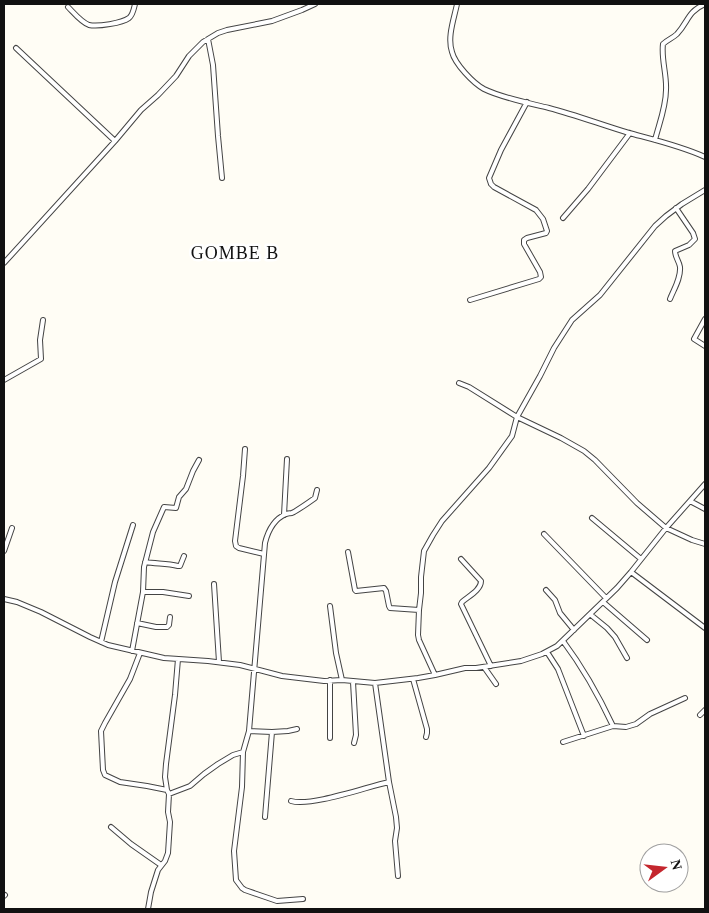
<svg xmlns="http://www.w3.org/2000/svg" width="709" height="913" viewBox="0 0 709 913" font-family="Georgia,serif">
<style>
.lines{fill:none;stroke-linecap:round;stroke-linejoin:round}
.minor-casing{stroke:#444;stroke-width:6}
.minor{stroke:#fff;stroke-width:4}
.labels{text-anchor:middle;stroke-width:5;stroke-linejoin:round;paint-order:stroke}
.quarter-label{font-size:18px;letter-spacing:1px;fill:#111;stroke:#fff}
</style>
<rect width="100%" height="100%" fill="#fffdf5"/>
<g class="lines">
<g class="minor-casing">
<path id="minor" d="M 457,4 C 454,19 447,37 452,52 C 455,64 473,83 484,89 C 502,98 529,103 549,108 C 576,115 602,125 629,133 C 655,140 681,146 705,157
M 68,7 C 74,13 81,22 89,25 C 98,27 122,23 129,18 C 133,15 134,8 135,4
M 208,39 L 213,65 L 218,136 L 222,178
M 16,48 L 115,141
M 655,140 C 659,124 666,107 666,90 C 667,75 661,59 663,44 C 667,40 673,38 677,34 C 689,21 687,12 705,4
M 563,218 L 588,189 L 630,133
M 4,263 L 115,141 L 141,110 L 158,95 L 176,76 L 189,56 L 203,42 L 218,33 L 227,30 L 272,21 L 302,10 L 315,4
M 670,299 C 674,289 681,278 680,267 C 679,261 675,257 675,251 L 689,245 L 695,239 L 693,233 L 676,208
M 470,300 L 539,279 L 541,277 L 540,272 L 524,244 L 524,240 L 527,238 L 546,233 L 547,231 L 543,219 L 536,210 L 494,187 L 491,184 L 489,178 L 501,150 L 527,102
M 705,319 L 694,339 L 705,346
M 4,380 L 41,359 L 40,340 L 43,320
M 459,383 L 469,387 L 517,417 L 561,438 L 584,451 L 595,460 L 637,503 L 666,528 L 692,540 L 705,544
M 245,449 L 243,476 L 235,541 L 236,546 L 239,548 L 264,554
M 690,501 L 705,509
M 284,515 L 287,459
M 592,518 L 641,559
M 544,534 L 606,598
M 4,551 L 12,528
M 348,552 L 355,590 L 356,591 L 384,588 L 386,591 L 389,606 L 390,608 L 419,610
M 461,559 L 481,581 C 481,590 469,596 462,602 L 461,604 L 491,666
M 145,562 C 157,564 167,563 178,566 L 180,566 L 184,556
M 631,572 L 705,628
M 214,584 L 219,662
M 546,590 L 555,600 L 560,613 L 574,630
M 143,592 L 163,592 L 189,596
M 4,599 L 17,602 L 41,612 L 90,637 L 108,645 L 164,658 L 208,661 L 240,665 L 282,676 L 324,681 L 342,680 L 375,683 L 418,678 L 435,675 L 465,668 L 476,668 L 521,661 L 542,654 L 557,646 L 617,588 L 631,572 L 666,528 L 705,484
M 603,602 L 647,640
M 330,606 L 336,653 L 342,680
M 591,615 L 607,628 L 615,637 L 627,658
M 137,623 L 156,627 L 167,627 L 169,625 L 170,617
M 563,641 C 584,669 598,694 613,726
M 101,642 L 115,582 L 133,525
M 132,651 L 143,592 L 144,567 L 153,532 L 164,507 L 176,508 L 179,497 L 186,489 L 193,471 L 199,460
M 547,652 L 558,669 L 584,736
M 140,653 L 130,679 L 105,723 L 101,731 L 103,770 L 105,775 L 120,782 L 147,786 L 167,790
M 484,667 L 496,684
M 435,675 L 419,640 L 418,635 L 419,610 L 421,593 L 421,577 L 424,551 L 433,535 L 442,521 L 489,468 L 512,436 L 517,417 L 540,376 L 554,348 L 572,320 L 600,295 L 655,226 L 666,216 L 682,204 L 705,190
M 413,679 L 427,729 L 427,733 L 426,737
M 330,680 L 330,738
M 353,682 L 356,735 L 354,743
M 700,715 L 705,710
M 249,731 L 272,732 L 265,817
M 272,732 L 288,731 L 297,729
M 563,742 L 613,726 L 626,727 L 636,724 L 650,714 L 685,698
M 389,782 L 396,817 L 397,828 L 395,841 L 398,876
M 169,794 L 190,786 L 204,774 L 218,764 L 233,755 L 243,752
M 291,801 C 311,807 366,787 389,782 L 375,683
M 111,827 L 131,844 L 161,865
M 4,896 L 5,895
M 303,899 L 277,901 L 245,890 L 242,888 L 236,880 L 234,851 L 242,787 L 243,752 L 249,731 L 265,543 C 268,531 274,519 286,514 C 293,512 288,515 294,512 C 301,508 308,503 315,498 L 317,490
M 148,909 L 151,892 L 158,870 L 165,861 L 168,853 L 170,822 L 168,812 L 169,794 L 167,790 L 165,777 L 166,764 L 175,695 L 178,659"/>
</g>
<use href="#minor" class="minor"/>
</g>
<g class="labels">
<g class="quarter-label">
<text x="235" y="259">GOMBE B</text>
</g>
</g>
<rect width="709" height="913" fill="none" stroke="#111111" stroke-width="10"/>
<g transform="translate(664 868) rotate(75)"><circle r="24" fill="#ffffff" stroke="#a0a0a0"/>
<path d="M0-4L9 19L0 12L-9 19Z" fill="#c4262e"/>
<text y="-8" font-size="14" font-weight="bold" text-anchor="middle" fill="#111111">N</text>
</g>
</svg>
